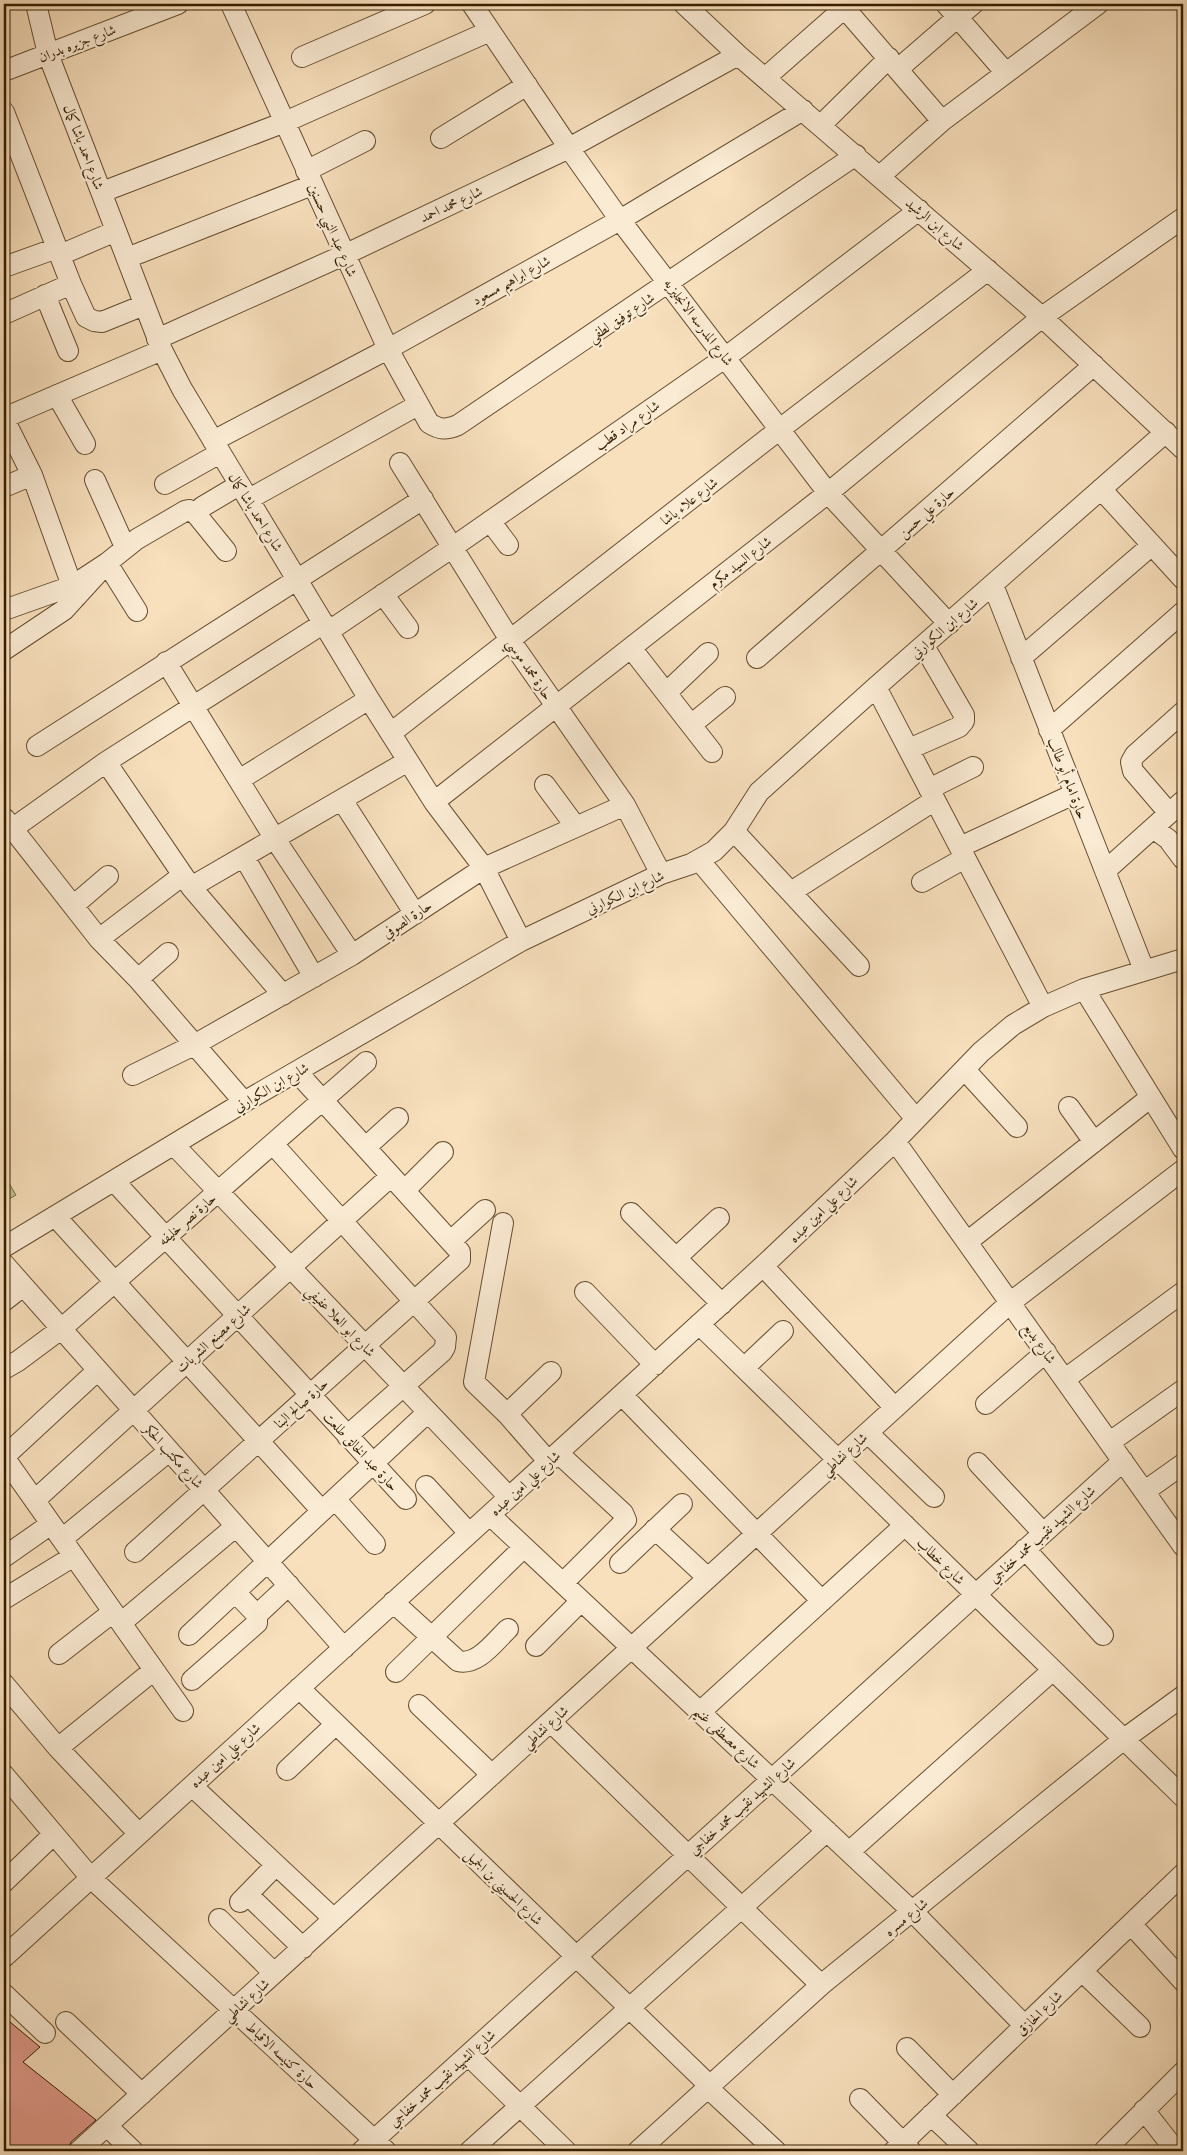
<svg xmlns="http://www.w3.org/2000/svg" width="1187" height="2155" viewBox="0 0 1187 2155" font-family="'IM FELL English',Amiri,serif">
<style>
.green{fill:#c0c18f;stroke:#7a7048}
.building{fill:#e19a8c;stroke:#351e00}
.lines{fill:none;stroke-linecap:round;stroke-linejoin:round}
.minor-casing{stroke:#664e2f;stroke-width:22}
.minor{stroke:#faebd4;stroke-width:20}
.labels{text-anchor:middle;stroke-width:4.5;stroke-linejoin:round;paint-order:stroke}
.street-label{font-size:14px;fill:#351e00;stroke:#faebd4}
</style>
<rect width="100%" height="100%" fill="#f8e0bd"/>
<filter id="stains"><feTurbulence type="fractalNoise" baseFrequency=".004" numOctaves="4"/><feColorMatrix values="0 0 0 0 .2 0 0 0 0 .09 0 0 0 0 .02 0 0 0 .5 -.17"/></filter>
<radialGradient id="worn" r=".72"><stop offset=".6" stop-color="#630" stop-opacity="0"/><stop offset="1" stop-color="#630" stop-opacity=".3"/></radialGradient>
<path class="green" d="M 4,1175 L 16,1195 L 4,1202 L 4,1174 Z"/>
<path class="building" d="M 4,2017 L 40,2047 L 23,2062 L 96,2120 L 71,2142 L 67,2151 L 4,2151 Z"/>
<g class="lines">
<g class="minor-casing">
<path id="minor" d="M 36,4 L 48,54 L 162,350 L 182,389 L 369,699 L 434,802 L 484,868 L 521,941
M 231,4 L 388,349 L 429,423 C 440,430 446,430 458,425 L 856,155
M 472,4 L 569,148 L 620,220 L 828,493 L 949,624
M 684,4 L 738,55 L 1042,317 L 1183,449
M 841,4 L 942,121
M 946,4 L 1006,73
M 302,57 L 425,4
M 898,69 L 973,4
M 4,71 L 178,4
M 765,78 L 849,4
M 4,112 L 71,284 L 86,317 L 94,321 L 102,322 L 144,305
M 821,125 L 889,58
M 441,138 L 527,85
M 306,171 L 365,141
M 880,176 L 942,121 L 1098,4
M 102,192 L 285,122 L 490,31
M 60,255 L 116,231
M 127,258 L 312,185
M 4,267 L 57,248
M 45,295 L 68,351
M 4,314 L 71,284
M 157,339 L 344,255 L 569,148 L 738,55
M 57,395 L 85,444
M 4,418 L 162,350
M 4,419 L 32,475 L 76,597
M 213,441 L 388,349 L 620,220 L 803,110
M 400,463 L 510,640 L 625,805 L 661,874
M 95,480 L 125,547
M 165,484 L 220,453
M 4,487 L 32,475
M 1101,489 L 1183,579
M 249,499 L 418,405
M 202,507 L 239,485
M 490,521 L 508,545
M 993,585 L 1144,970
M 383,594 L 408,628
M 4,610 L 72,586 L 107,563 L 137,539 L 185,511 L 189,510 L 196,514 L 226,551
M 329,631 L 453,547 L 726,357 L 919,210
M 631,648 L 712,752
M 4,650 L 64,610 L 107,563 L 137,611
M 757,658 L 1094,365
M 1021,658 L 1152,545
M 166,662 L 275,839 L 352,955
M 876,687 L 1043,1007
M 666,693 L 708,653
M 691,725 L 725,697
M 1049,730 L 1183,612
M 391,733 L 780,429 L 988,270
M 37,746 L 423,499
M 909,749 L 959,727 L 964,721 L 964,715 L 924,646
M 106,762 L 191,887 L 283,995
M 239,780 L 369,699
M 545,785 L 576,827
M 929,789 L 973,767
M 342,800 L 415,914
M 434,802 L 828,493 L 1042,317 L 1183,218
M 1169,813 L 1133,771 L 1131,762 L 1135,755 L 1183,712
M 5,819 L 99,939 L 138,979 L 244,1102
M 1153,828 L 1168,839 L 1183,859
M 12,829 L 106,762 L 324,623
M 734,831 L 859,966
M 960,847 L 1074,794
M 244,857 L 314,977
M 699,860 L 916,1119
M 1105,871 L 1183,801
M 922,882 L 965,858
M 191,887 L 408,761
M 791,892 L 935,800
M 73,906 L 108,876
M 99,939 L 183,875
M 138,979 L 168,953
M 1084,989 L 1183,1149
M 965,1070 L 1017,1127
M 133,1075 L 194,1045 L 352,955 L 484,868 L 625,805
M 1069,1107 L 1094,1142
M 895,1141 L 1183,1546
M 273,1144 L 446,1337 L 445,1347 L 442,1352 L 347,1436
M 174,1145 L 509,1497
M 366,1147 L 398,1118
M 114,1181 L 406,1499
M 405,1190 L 443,1152
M 631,1213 L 722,1304
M 55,1216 L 322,1511
M 503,1223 L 474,1382 L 507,1414 L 548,1461
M 451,1241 L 485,1210
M 967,1242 L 1151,1097
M 4,1247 L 244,1102 L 521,941 L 661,874 L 691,864 L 714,851 L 734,831 L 759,792 L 876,687 L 1166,432
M 676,1258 L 719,1218
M 4,1264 L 344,1648
M 763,1266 L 895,1408
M 585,1292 L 655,1365
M 4,1301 L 23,1286
M 699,1324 L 1183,1797
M 744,1368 L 783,1331
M 4,1369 L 18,1361 L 61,1329 L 366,1062
M 98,1370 L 4,1457 L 183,1711
M 1065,1379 L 1183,1292
M 622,1395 L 822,1601
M 986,1404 L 1046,1352
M 507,1414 L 551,1372
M 868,1433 L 934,1497
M 1110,1442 L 1183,1390
M 558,1453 L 623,1513 L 626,1520 L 563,1583
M 978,1463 L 1043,1533
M 426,1486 L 469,1533
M 1145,1491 L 1183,1464
M 335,1499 L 375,1544
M 35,1500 L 391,1176
M 490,1515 L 913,1912 L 1025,2026
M 655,1529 L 708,1578
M 62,1539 L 169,1451
M 1025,1549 L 1103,1635
M 135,1552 L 460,1260 L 460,1252 L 297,1072
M 4,1557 L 51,1524
M 620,1563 L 682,1504
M 4,1599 L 74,1556
M 393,1602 L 458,1661 C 478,1666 495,1641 508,1629
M 257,1615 L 289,1585
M 121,1623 L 236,1526
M 189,1635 L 428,1412
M 536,1646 L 581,1601
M 59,1654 L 113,1612
M 396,1672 L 524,1547
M 192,1680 L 257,1623 L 257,1615 L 235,1592
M 4,1684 L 58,1748 L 139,1834
M 299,1688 L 710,2086
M 419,1705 L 492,1775
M 700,1712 L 905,1525
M 551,1722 L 821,1985
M 58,1748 L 154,1670
M 287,1770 L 336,1724
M 4,1775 L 91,1878 L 386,2151
M 192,1786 L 334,1919
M 849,1852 L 1053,1670
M 4,1882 L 54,1834
M 248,1895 L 303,1948
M 240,1902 L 276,1865
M 219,1919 L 274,1973
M 1131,1924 L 1183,1981
M 4,1957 L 763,1266 L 895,1141 L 981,1052 L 1013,1025 L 1043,1007 L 1084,989 L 1183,959
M 1082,1971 L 1140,2027
M 4,1994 L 45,2033
M 66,2022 L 142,2094
M 907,2048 L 953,2095
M 468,2055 L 566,2151
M 708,2088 L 776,2151
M 860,2099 L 911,2151
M 1144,2110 L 1176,2151
M 931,2115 L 969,2151
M 107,2126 L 133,2151
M 79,2151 L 1011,1302 L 1183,1170
M 362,2151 L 1123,1461
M 470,2151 L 827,1831
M 638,2151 L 821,1985 L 1124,1739 L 1183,1696
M 894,2151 L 1183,1874
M 1104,2151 L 1183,2072"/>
</g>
<use href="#minor" class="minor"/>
</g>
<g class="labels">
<g class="street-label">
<text transform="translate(77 43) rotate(-21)" y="5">شارع جزيره بدران</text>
<text transform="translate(84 147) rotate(69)" y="5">شارع احمد باشا كمال</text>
<text transform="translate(451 204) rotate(-25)" y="5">شارع محمد احمد</text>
<text transform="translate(935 224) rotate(41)" y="5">شارع ابن الرشيد</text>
<text transform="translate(333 230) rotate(66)" y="5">شارع عبد النبي حسنين</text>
<text transform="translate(511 280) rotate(-29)" y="5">شارع ابراهيم مسعود</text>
<text transform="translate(621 317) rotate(-34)" y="5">شارع توفيق لطفي</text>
<text transform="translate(699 322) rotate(53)" y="5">شارع المدرسه الانجليزيه</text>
<text transform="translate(627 425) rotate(-35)" y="5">شارع مراد قطب</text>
<text transform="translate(689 501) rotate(-38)" y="5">شارع علاء باشا</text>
<text transform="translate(256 512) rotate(58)" y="5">شارع احمد باشا كمال</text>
<text transform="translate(926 512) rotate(-41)" y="5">حارة علي حسن</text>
<text transform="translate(740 562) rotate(-38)" y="5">شارع السيد مكرم</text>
<text transform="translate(944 628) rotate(-41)" y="5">شارع ابن الكوارني</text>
<text transform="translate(530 669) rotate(56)" y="5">حارة محمد موسي</text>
<text transform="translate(1068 778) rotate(69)" y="5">حارة امام أبو طالب</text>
<text transform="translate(625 892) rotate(-25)" y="5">شارع ابن الكوارني</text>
<text transform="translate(407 919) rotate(-34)" y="5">حارة الصوفي</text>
<text transform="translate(271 1087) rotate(-30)" y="5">شارع ابن الكوارني</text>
<text transform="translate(823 1209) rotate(-44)" y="5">شارع علي امين عبده</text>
<text transform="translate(187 1219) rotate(-41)" y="5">حارة نصر خليفه</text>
<text transform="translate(341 1321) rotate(46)" y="5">شارع ابو العلا عفيفي</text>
<text transform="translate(213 1338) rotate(-42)" y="5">شارع مصنع الشربات</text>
<text transform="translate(1040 1343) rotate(55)" y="5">شارع بديع</text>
<text transform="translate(301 1403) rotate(-42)" y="5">حارة صالح البنا</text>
<text transform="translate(361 1451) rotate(47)" y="5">حارة عبد الخالق طلعت</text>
<text transform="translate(844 1454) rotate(-42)" y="5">شارع نشاطي</text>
<text transform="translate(174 1456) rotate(48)" y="5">شارع مكتب الحكر</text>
<text transform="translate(525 1483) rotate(-42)" y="5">شارع علي امين عبده</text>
<text transform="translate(1042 1534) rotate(-42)" y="5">شارع الشهيد نقيب محمد خفاجي</text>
<text transform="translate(941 1561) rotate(44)" y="5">شارع خطاب</text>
<text transform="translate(545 1727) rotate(-42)" y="5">شارع نشاطي</text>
<text transform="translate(727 1737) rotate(43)" y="5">شارع مصطفى غنيم</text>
<text transform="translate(225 1755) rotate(-42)" y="5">شارع علي امين عبده</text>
<text transform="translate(742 1806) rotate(-42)" y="5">شارع الشهيد نقيب محمد خفاجي</text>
<text transform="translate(504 1887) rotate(44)" y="5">شارع الحسيني بن الجميل</text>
<text transform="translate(906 1917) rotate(-39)" y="5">شارع مسره</text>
<text transform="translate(246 2000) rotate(-42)" y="5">شارع نشاطي</text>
<text transform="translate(1039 2013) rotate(-44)" y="5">شارع الحازق</text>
<text transform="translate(282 2055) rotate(43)" y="5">حارة كنيسه الاقباط</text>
<text transform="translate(442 2078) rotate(-42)" y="5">شارع الشهيد نقيب محمد خفاجي</text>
</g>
</g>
<rect width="1187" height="2155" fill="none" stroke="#f8e0bd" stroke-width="20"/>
<rect x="5" y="5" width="1177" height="2145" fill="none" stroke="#351e00" stroke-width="2.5"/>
<rect x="10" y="10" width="1167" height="2135" fill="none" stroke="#351e00"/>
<rect width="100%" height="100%" filter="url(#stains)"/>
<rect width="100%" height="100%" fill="url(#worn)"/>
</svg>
